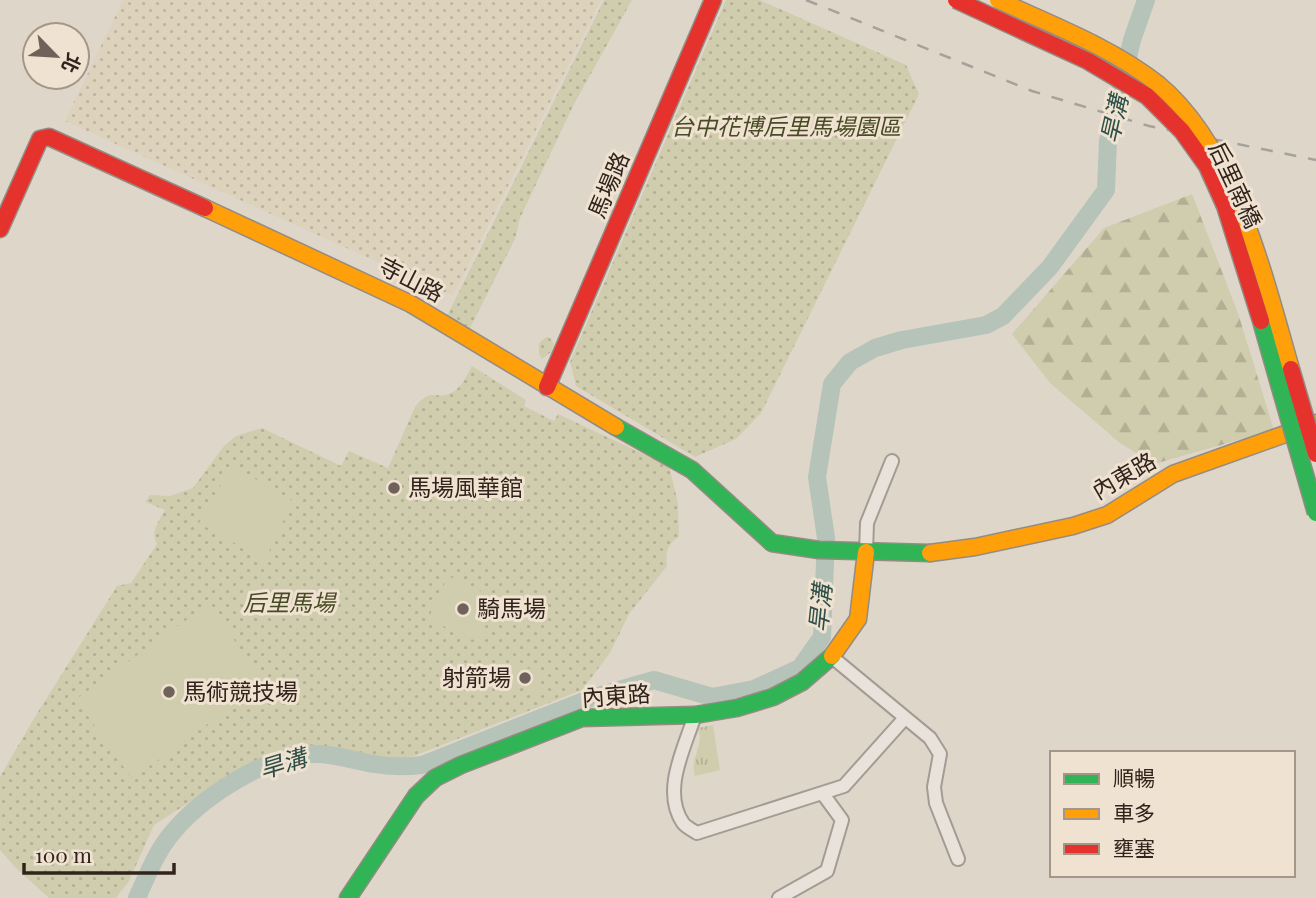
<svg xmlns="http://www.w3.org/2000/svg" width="1316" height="898" viewBox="0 0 1316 898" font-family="'Playfair Display','Noto Sans TC',serif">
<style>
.farmland{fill:url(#farmland-dots)}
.grass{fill:url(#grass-tufts)}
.forest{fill:url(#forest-firs)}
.park{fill:url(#park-dots)}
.pitch{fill:#d0ccae}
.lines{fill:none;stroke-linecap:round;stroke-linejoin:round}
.river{stroke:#b5c3b8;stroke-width:18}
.street-casing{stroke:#a49c94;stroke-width:16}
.fast-casing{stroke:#948b83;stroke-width:19}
.slow-casing{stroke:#948b83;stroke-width:19}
.jam-casing{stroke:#948b83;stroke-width:19}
.street{stroke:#e8e2db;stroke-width:12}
.fast{stroke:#30b455;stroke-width:16}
.slow{stroke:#ff9f0a;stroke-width:16}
.jam{stroke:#e5322d;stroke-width:16}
.rail{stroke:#a7a19b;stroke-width:2.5;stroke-dasharray:12 12;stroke-linecap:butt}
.fast-bridge-casing{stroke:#948b83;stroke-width:19;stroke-linecap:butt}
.slow-bridge-casing{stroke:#948b83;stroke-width:19;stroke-linecap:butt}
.jam-bridge-casing{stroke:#948b83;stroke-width:19;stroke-linecap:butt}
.fast-bridge{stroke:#30b455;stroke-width:16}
.slow-bridge{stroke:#ff9f0a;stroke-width:16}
.jam-bridge{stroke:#e5322d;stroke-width:16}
.poi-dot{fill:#6e625a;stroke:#f0e2d0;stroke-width:2.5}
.labels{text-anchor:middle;stroke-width:6;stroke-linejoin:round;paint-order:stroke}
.park-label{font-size:23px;font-style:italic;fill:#474b26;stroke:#f0e2d0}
.street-label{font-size:23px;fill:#31241d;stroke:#f0e2d0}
.poi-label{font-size:23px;fill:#31241d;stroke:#f0e2d0;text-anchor:start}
.water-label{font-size:24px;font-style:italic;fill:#2e4f48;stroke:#f0e2d0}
</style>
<defs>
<pattern id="farmland-dots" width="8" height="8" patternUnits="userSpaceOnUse" patternTransform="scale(1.75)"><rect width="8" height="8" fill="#ddd2bc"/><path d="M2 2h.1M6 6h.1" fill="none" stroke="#beb4a1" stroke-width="1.8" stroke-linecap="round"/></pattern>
<pattern id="grass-tufts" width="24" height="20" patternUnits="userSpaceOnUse" patternTransform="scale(1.75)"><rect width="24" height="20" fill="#d0ccae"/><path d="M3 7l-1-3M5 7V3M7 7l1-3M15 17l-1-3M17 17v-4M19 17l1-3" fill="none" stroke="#b3af95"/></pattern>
<pattern id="forest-firs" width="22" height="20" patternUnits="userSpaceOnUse" patternTransform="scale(1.75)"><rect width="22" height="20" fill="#d0ccae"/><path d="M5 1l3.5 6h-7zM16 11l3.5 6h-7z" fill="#b3af95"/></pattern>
<pattern id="park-dots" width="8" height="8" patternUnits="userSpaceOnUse" patternTransform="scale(1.75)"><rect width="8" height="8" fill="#d0ccae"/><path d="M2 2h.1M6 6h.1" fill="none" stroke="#b3af95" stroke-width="1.8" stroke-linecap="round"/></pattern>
</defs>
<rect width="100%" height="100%" fill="#dfd6ca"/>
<path class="farmland" d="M 123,0 L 601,0 L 453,296 L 65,121 Z"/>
<path class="grass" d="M 713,725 L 720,770 L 695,776 C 689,758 705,745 698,728 Z"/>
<path class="forest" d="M 1192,194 L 1238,313 L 1274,430 L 1154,464 L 1120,443 L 1050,383 L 1012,334 L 1104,228 Z"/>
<path class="park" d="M 604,0 L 632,0 L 573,106 L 520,218 L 515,239 L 470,328 L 447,316 Z
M 726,0 L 760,0 L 906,65 L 919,94 L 761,413 L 736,439 L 695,457 L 576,386 L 570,362 Z
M 546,337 L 550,338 L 554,344 L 551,352 L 542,359 L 539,354 L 539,343 Z
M 472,366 L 526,400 L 524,406 L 554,421 L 558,414 L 669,466 L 678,503 L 679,537 C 667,544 665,553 667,566 L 629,614 L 610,653 L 582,690 L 414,756 L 396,759 L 315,745 L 292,749 L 238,771 L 154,825 L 129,881 L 116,898 L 49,898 L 16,868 L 0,850 L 0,777 L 33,720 L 117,586 L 131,583 L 157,544 C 150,532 159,521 165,510 L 145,502 L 150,495 L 170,496 L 193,488 L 224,446 L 236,436 L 262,428 L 341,466 L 349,451 L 388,468 L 415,407 C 432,386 435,401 451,393 C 462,388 466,376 472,366 Z"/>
<path class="pitch" d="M 232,465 L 282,495 L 280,499 L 285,502 L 287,498 L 293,501 L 265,560 L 199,523 Z
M 448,576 L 498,599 L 478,642 L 428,619 Z
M 210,603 L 263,684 L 132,779 L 76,699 Z
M 514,664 L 543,673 L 537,693 L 508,683 Z"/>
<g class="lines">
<path class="river" d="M 137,898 C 147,876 157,850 173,832 C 202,797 269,753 316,754 C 336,754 354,761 374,764 C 390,767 405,767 422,765 L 591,698 L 654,680 L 712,697 L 754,689 L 800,668 L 822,637 L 826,538 L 817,477 L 832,384 L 850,362 L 875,348 L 902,340 L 986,325 L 1003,316 L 1050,267 L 1106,190 L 1108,141 L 1132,40 L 1146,0"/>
<g class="street-casing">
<path id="street" d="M 866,552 L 867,523 L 892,461
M 832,657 L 930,738 L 940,754 L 934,787 L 936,803 L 958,859
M 695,715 C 685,747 661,791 683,823 C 686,827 692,830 697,833 L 844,786 L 904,719
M 779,898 L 827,871 L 842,820 L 823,794"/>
</g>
<g class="fast-casing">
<path id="fast" d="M 616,427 L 692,470 L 772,543 L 819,550 L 930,553
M 348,898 L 416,796 L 435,778 L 461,765 L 582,718 L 695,715 L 737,708 L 773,697 L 802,682 L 832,656"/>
</g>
<g class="slow-casing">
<path id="slow" d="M 205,208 L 411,304 L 616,427
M 930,553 L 975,547 L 1073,526 L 1107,515 L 1173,474 L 1316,423
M 832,656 L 858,619 L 866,552"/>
</g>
<g class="jam-casing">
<path id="jam" d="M 0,229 L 40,139 L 49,137 L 205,208
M 547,387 L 713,0"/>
</g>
<use href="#street" class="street"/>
<use href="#fast" class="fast"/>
<use href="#slow" class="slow"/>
<use href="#jam" class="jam"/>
<path class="rail" d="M 806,0 L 1032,91 L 1149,126 L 1316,160"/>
<g class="fast-bridge-casing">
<path id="fast-bridge" d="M 1261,321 L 1316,513"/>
</g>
<g class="slow-bridge-casing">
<path id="slow-bridge" d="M 998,0 C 1052,25 1111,47 1158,84 C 1235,148 1264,276 1291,369"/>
</g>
<g class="jam-bridge-casing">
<path id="jam-bridge" d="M 956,0 L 1088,61 L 1147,96 L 1182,131 L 1207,166 L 1225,206 L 1261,321
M 1291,369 L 1316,454"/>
</g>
<use href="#fast-bridge" class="fast-bridge"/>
<use href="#slow-bridge" class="slow-bridge"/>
<use href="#jam-bridge" class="jam-bridge"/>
</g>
<g class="poi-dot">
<circle cx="394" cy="488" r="7"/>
<circle cx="463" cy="609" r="7"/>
<circle cx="525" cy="678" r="7"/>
<circle cx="169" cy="692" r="7"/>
</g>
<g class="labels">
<g class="park-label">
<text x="786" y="135">台中花博后里馬場園區</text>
<text x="289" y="611">后里馬場</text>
</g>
<g class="street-label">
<text transform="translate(609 185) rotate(-67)" y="8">馬場路</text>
<text transform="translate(1235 185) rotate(65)" y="8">后里南橋</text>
<text transform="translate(411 280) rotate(27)" y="8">寺山路</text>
<text transform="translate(1124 476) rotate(-30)" y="8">內東路</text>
<text transform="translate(616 696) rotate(-4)" y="8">內東路</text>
</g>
<g class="poi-label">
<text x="408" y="496">馬場風華館</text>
<text x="477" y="617">騎馬場</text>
<text x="511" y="686" text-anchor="end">射箭場</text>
<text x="183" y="700">馬術競技場</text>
</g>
<g class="water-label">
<text transform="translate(1115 119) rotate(-77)" y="8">旱溝</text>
<text transform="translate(821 608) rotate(-84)" y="8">旱溝</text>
<text transform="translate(283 764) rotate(-17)" y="8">旱溝</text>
</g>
</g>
<rect x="1050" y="751" width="245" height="126" fill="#f0e2d0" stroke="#a49688" stroke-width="2"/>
<rect x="1064" y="774" width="35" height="10" fill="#30b455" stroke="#a49688" stroke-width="2"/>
<text x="1113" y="786" font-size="21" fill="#31241d">順暢</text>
<rect x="1064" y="809" width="35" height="10" fill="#ff9f0a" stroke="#a49688" stroke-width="2"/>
<text x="1113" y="821" font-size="21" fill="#31241d">車多</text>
<rect x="1064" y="844" width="35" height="10" fill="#e5322d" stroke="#a49688" stroke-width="2"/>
<text x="1113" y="856" font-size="21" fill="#31241d">壅塞</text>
<g transform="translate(56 56) rotate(115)"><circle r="33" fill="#f0e2d0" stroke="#a49688" stroke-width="2"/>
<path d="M0-5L12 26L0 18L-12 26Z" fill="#6e625a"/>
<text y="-10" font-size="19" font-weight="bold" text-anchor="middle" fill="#31241d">北</text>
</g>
<path d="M24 863v10h150v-10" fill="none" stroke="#31241d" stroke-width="3.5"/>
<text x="35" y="863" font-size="21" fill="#31241d" stroke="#f0e2d0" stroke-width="5" paint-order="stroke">100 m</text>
</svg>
